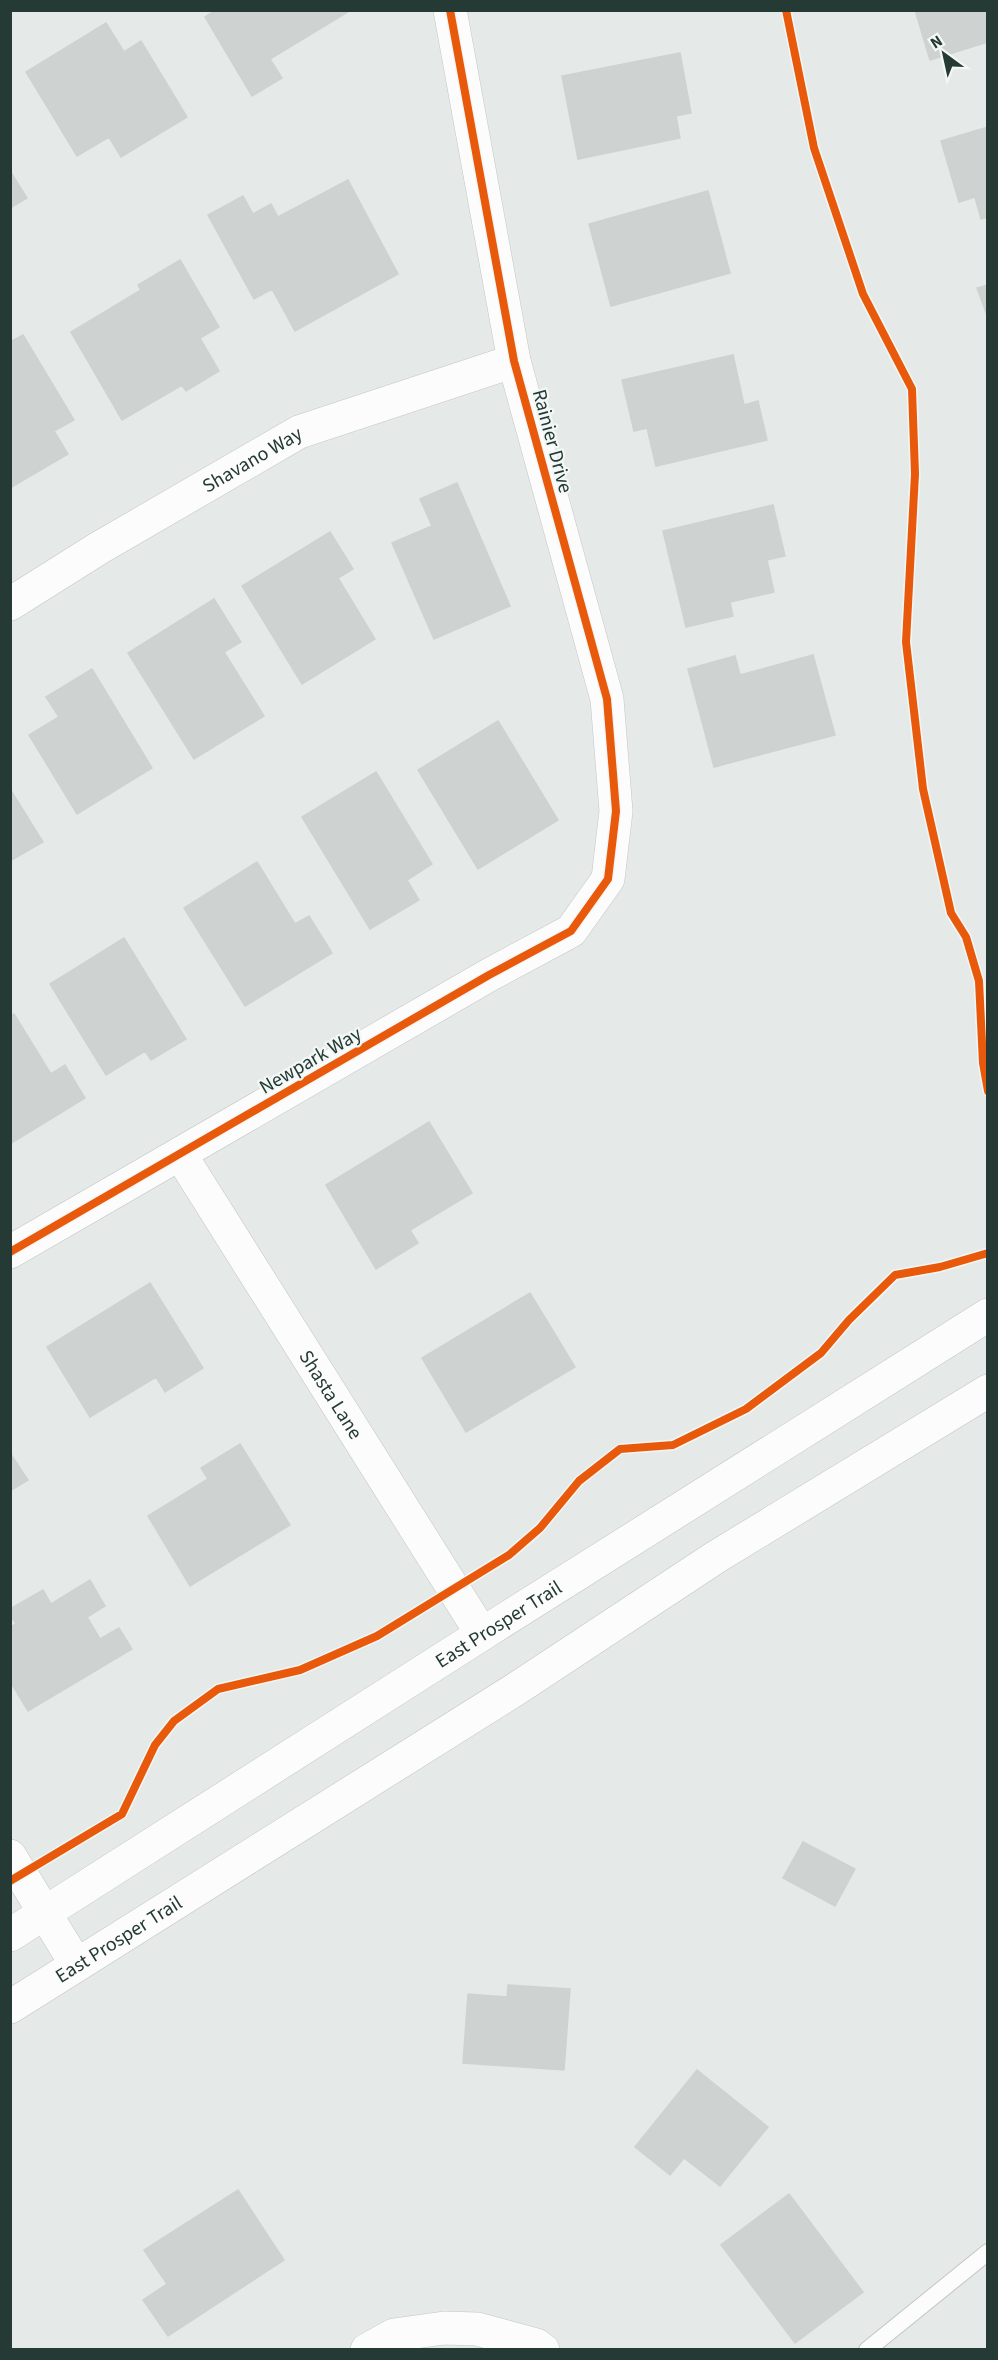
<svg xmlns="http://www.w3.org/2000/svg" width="998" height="2360" viewBox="0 0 998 2360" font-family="'Source Sans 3',sans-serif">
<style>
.building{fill:#ced2d0;stroke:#ced2d0;stroke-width:1.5}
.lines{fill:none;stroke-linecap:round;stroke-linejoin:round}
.lane-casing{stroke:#c2c6c4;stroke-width:18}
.street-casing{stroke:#c2c6c4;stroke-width:34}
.secondary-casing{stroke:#c1c6c4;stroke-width:34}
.lane{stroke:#fbfcfb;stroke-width:16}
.street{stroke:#fbfcfb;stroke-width:33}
.secondary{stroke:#fbfcfb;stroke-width:33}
.cycleway-casing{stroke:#f3f8f6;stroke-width:11}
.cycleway{stroke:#e8590c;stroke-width:8}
.labels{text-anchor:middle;stroke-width:4.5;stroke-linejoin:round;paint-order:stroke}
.street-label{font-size:20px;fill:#253a35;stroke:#f3f8f6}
</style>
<rect width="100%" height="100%" fill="#e5e9e7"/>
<path class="building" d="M 216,10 L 351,10 L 270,59 L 282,78 L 252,96 L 205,17 Z
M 915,10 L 988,10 L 988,42 L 930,60 Z
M 106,23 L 124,52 L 141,41 L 187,117 L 121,157 L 109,137 L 77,156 L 26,72 Z
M 680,53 L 691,113 L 676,116 L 680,138 L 578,159 L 562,76 Z
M 988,127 L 988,217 L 981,219 L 975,197 L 959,202 L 941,141 Z
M 10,171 L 27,198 L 10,208 Z
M 348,180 L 398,274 L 295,331 L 272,289 L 254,299 L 208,215 L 243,196 L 253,214 L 271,204 L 278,217 Z
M 708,191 L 730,273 L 611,306 L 589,224 Z
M 180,260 L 219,327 L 200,338 L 219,371 L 186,391 L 182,385 L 122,420 L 71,332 L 141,290 L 138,285 Z
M 988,285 L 988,318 L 977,288 Z
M 23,335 L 74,420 L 54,431 L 68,454 L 10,488 L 10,342 Z
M 733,355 L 744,405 L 758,401 L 767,440 L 656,466 L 647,428 L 634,431 L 622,380 Z
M 457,483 L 510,606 L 434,639 L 392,543 L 432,526 L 420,499 Z
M 773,505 L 785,556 L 767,560 L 774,592 L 730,602 L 733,616 L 686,627 L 663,531 Z
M 330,532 L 353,569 L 338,578 L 375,639 L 302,684 L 242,586 Z
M 214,599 L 241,642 L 224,652 L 264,716 L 194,759 L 128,653 Z
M 813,655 L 835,735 L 714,767 L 688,669 L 735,656 L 740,675 Z
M 92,669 L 152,768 L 77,814 L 29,735 L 59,717 L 46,697 Z
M 498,721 L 558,820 L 478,869 L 418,770 Z
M 376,772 L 432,864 L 407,880 L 419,900 L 370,929 L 302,817 Z
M 10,789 L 43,842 L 10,861 Z
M 257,862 L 295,924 L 309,916 L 332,953 L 245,1006 L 184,908 Z
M 124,938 L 186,1039 L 151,1060 L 145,1051 L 106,1075 L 50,984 Z
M 14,1014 L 51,1074 L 65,1065 L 85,1098 L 10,1144 L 10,1017 Z
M 429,1122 L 472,1193 L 410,1230 L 418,1243 L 376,1269 L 326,1185 Z
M 150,1283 L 203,1368 L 165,1392 L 156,1377 L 90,1417 L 47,1347 Z
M 530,1293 L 575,1367 L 466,1432 L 422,1358 Z
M 240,1444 L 290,1525 L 190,1586 L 148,1516 L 208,1479 L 201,1468 Z
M 10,1453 L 28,1480 L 10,1491 Z
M 90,1580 L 105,1606 L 87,1617 L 100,1639 L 119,1628 L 132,1649 L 28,1711 L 10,1681 L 10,1627 L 16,1624 L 10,1615 L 10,1609 L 43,1590 L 51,1604 Z
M 803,1842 L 855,1869 L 835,1906 L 783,1878 Z
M 508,1985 L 570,1989 L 564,2070 L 463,2063 L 468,1994 L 507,1997 Z
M 697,2070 L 768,2127 L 720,2186 L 684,2158 L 670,2175 L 635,2147 Z
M 238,2190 L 284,2260 L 168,2336 L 143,2300 L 167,2284 L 144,2250 Z
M 789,2194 L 863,2292 L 795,2343 L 721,2245 Z"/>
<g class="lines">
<g class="lane-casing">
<path id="lane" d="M 867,2350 L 988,2252"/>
</g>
<g class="street-casing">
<g id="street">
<path id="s1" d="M 10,604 L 99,548 L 299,432 L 514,361"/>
<path id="s2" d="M 180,1154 L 482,1634"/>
<path d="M 10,1252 L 489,975 L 571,931 L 608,879 L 616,811 L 607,699 L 514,361 L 450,10"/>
<path d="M 10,1856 L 76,1964"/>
<path d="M 367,2350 L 394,2335 L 444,2328 L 477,2329 L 536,2345 L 543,2350"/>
</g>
</g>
<g class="secondary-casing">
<g id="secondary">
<path id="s3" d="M 10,1935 L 482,1634 L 988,1315"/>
<path id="s4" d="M 10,2007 L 519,1687 L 716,1557 L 988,1391"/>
</g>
</g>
<use href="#lane" class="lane"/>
<use href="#street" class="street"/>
<use href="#secondary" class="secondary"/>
<g class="cycleway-casing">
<path id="cycleway" d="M 786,10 L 814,148 L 863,294 L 912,389 L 915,474 L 906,642 L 923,789 L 951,913 L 966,937 L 979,981 L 983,1063 L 988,1091
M 10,1252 L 489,975 L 571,931 L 608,879 L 616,811 L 607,699 L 514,361 L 450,10
M 10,1881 L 122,1814 L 155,1745 L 174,1721 L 218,1689 L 300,1670 L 377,1636 L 509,1555 L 540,1528 L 579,1481 L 620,1449 L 673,1445 L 746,1409 L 821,1353 L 849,1320 L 895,1275 L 940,1267 L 988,1253"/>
</g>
<use href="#cycleway" class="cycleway"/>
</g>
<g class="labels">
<g class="street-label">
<text transform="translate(553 441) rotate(75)" y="7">Rainier Drive</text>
<text dy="7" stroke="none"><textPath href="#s1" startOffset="282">Shavano Way</textPath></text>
<text transform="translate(310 1060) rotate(-30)" y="7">Newpark Way</text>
<text dy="7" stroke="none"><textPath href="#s2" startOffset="284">Shasta Lane</textPath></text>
<text dy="7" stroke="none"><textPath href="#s3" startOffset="579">East Prosper Trail</textPath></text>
<text dy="7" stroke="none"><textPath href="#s4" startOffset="128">East Prosper Trail</textPath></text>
</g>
</g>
<rect width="998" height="2360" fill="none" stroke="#253a35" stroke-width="24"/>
<g transform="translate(944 54) rotate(327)" stroke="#f3f8f6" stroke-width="4.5" paint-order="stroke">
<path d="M0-4.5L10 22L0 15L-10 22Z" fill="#253a35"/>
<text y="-9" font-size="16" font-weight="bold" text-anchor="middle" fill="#253a35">N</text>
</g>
</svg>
